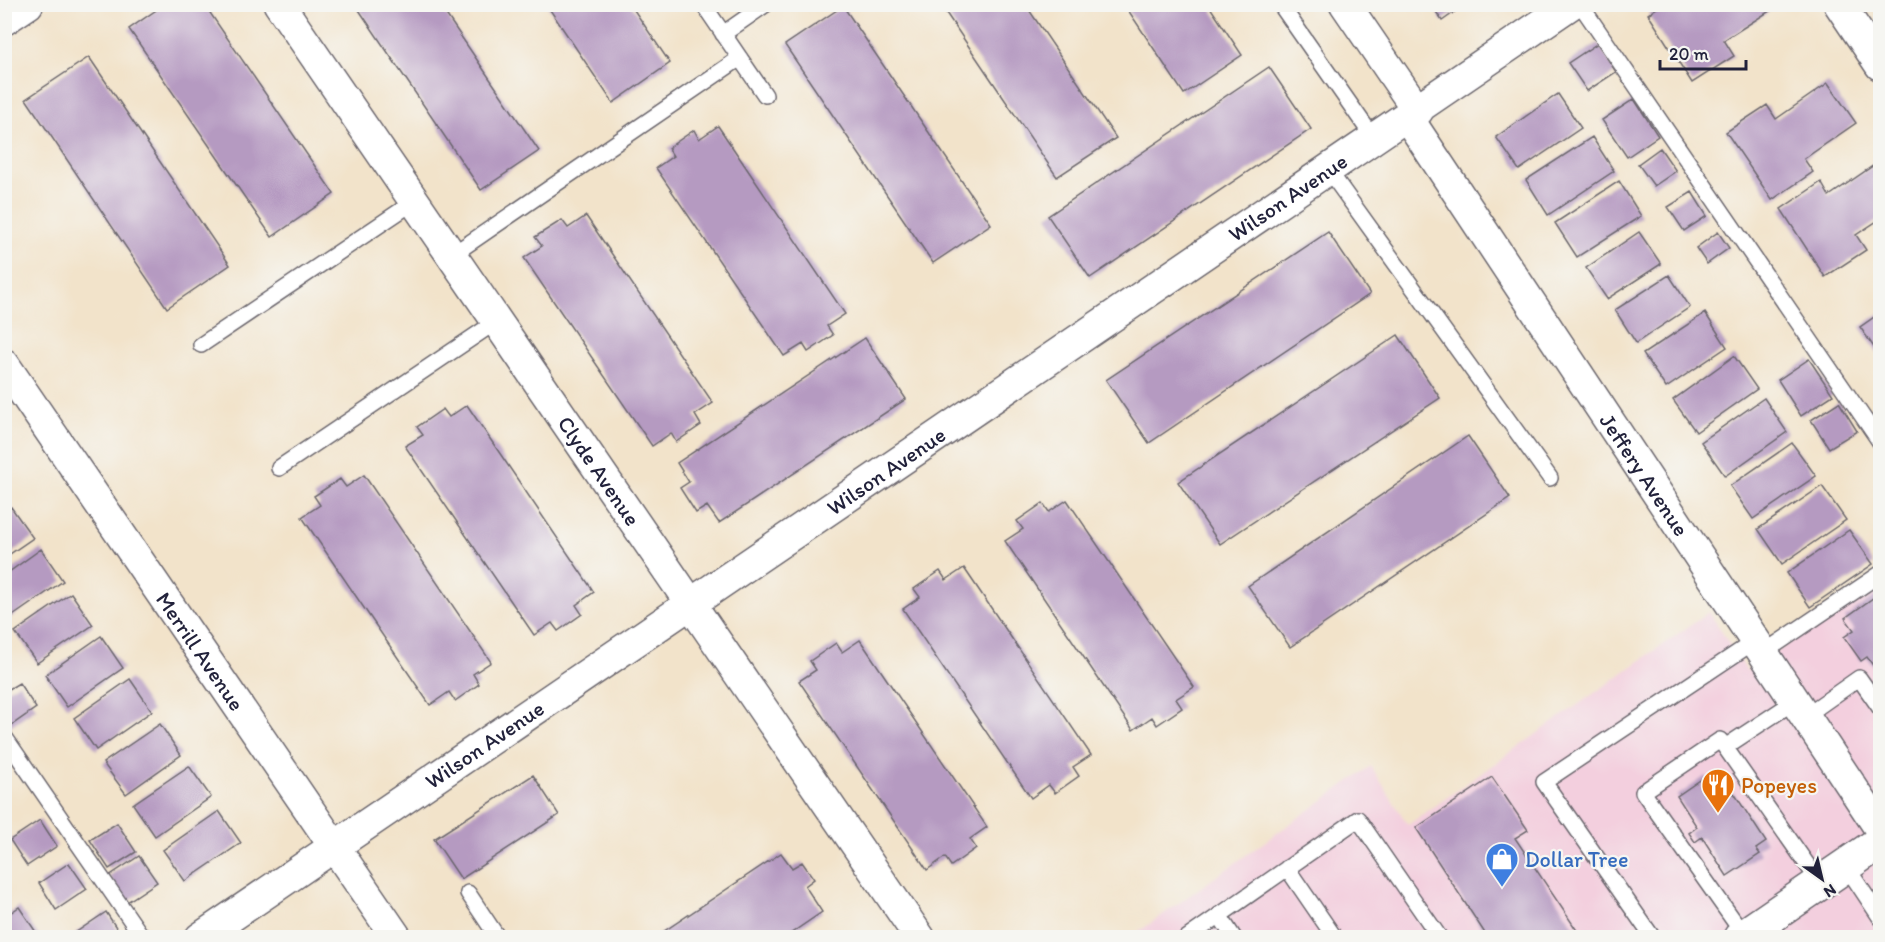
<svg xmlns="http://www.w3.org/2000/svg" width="1885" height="942" viewBox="0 0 1885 942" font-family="Itim,sans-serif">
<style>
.built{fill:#f3cfde}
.building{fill:#b59ac1}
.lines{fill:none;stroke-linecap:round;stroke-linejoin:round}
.service-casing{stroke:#6b666d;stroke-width:18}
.minor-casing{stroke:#6b666d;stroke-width:33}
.primary-casing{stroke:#6b666d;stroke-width:36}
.service{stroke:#fff;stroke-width:15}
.minor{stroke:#fff;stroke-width:30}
.primary{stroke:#fff;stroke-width:33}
.labels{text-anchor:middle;stroke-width:4.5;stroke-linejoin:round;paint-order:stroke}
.street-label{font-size:22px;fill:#22223b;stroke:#f6f6f2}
.food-label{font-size:22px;fill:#c56008;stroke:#f6f6f2;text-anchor:start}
.shop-label{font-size:22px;fill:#366cbe;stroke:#f6f6f2;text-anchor:start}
</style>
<rect width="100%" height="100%" fill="#f6f6f2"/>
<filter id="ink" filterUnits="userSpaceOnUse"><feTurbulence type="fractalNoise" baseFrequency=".0167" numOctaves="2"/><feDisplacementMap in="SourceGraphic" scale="12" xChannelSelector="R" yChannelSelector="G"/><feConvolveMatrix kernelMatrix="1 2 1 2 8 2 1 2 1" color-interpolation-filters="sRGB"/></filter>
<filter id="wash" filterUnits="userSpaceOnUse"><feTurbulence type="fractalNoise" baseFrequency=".008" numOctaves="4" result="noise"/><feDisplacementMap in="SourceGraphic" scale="24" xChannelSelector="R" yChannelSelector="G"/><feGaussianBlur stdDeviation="1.35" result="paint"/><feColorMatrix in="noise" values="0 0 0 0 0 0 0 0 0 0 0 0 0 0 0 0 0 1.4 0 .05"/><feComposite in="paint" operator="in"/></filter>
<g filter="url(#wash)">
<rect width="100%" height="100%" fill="#f2e3ca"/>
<path class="built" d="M 1880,582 L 1880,937 L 1130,938 L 1371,766 L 1408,825 L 1709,612 L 1747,671 Z"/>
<g id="blocks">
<path class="building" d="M 165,4 L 204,4 L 334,194 L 272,237 L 129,29 Z
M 355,4 L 439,4 L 539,151 L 481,190 Z
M 546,4 L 630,4 L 670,63 L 613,103 Z
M 940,4 L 1025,4 L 1116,138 L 1057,177 Z
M 1124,4 L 1208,4 L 1242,55 L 1184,94 Z
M 1431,4 L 1466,4 L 1442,21 Z
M 1663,4 L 1774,4 L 1776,7 L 1724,40 L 1734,56 L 1692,83 L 1648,14 Z
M 843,6 L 991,224 L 933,263 L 785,45 Z
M 1598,43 L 1616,72 L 1587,91 L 1568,63 Z
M 89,57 L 230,265 L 167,308 L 26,99 Z
M 1269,67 L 1311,129 L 1090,278 L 1048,216 Z
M 1828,83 L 1856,123 L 1804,159 L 1813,172 L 1772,200 L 1726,132 L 1767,105 L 1776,119 Z
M 1558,94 L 1581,128 L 1519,170 L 1496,137 Z
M 1634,99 L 1658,136 L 1627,157 L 1602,120 Z
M 718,126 L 845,314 L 827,326 L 833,335 L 808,352 L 803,344 L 784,356 L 656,168 L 673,156 L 668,148 L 694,130 L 699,139 Z
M 1592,137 L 1614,171 L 1548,215 L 1526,180 Z
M 1660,148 L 1676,171 L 1654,186 L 1638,164 Z
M 1880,161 L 1880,219 L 1856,235 L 1866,250 L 1825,277 L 1781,209 L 1821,182 L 1829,196 Z
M 1619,181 L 1641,216 L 1577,257 L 1555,223 Z
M 1692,192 L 1707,216 L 1684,231 L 1668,207 Z
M 586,216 L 713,403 L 695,415 L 701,425 L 676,442 L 671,433 L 652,446 L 524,258 L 542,246 L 535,237 L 562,220 L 568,228 Z
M 1328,232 L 1370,294 L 1149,443 L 1106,380 Z
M 1639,232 L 1661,264 L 1607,299 L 1586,268 Z
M 1718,232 L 1729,248 L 1707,264 L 1696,248 Z
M 1669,275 L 1690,307 L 1636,343 L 1615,310 Z
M 1705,313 L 1727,347 L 1666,388 L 1643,354 Z
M 1880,313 L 1880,356 L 1860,327 Z
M 1398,335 L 1440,398 L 1220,544 L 1178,482 Z
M 865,338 L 906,399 L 719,523 L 707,506 L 696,513 L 680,488 L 689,482 L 677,463 Z
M 1734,356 L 1757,389 L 1696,432 L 1673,400 Z
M 1809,359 L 1833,395 L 1801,416 L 1778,380 Z
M 1764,398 L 1787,432 L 1725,476 L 1701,442 Z
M 1839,402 L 1857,431 L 1829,448 L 1811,420 Z
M 467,405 L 594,592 L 576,605 L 582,614 L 558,631 L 552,623 L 534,635 L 405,446 L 423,435 L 417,427 L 443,409 L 449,417 Z
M 1468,436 L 1510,498 L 1290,647 L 1248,586 Z
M 1792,443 L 1816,476 L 1753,519 L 1730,486 Z
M 364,475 L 491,662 L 473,674 L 479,684 L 455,701 L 449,692 L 430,705 L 302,517 L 320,505 L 314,496 L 340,479 L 346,487 Z
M 1822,486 L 1846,520 L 1782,564 L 1758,529 Z
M 1067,500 L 1194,687 L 1176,699 L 1182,708 L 1157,725 L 1152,717 L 1133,730 L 1005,541 L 1023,529 L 1017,521 L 1043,503 L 1049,512 Z
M 11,507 L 33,538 L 4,558 L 4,511 Z
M 1849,530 L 1873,564 L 1810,607 L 1787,573 Z
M 41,549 L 63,581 L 7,620 L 5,616 L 5,575 Z
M 964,568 L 1091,755 L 1073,767 L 1079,776 L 1055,793 L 1049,785 L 1031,798 L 903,609 L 920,597 L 914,589 L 940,571 L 946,580 Z
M 71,593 L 93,625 L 37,663 L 15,632 Z
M 1880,593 L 1880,675 L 1867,657 L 1861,661 L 1844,637 L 1854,630 L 1845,618 Z
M 101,636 L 123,668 L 67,707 L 45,675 Z
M 860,640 L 987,827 L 970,839 L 976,848 L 951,866 L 945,857 L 927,870 L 799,681 L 816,670 L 810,661 L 836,643 L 842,652 Z
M 130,679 L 152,711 L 96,750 L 74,718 Z
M 19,683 L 36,708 L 6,729 L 4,692 Z
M 160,724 L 181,755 L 126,794 L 103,763 Z
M 189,766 L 211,797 L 155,836 L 133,804 Z
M 533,775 L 559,815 L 461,879 L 434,839 Z
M 1706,776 L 1722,801 L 1734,793 L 1766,842 L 1756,849 L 1760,854 L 1727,876 L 1702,837 L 1695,842 L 1689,833 L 1697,827 L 1677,796 Z
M 1492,777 L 1528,830 L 1515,838 L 1582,938 L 1488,938 L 1416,828 Z
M 219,811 L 241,843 L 185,881 L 163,850 Z
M 40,820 L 57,846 L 27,866 L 10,840 Z
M 117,823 L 136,852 L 109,869 L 90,840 Z
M 781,853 L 792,868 L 802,862 L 814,879 L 805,886 L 822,912 L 784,938 L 654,938 Z
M 139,856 L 157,882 L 127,902 L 109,876 Z
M 69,863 L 87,889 L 56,910 L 39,883 Z
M 19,907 L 40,938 L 4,938 L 4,917 Z
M 106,912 L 123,938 L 79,938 L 75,933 Z"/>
</g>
</g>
<g filter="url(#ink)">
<use href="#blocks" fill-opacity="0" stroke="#6b666d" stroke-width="1.5"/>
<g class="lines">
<g class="service-casing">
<path id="service" d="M 703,4 L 765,95
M 1280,4 L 1375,140
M 1580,4 L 1880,442
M 723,34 L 766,4
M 1329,171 L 1550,478
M 452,255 L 740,58
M 201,345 L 415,201
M 279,468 L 497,321
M 1763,653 L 1880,574
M 1805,716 L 1859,678 L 1880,708
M 4,736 L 143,938
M 1725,747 L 1795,701
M 1846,866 L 1880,917
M 1287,868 L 1335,938
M 468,893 L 498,938
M 1219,915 L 1234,938
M 1744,935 L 1643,792 L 1720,740 L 1820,883
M 1187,938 L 1358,819 L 1440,938
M 1653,938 L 1544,782 L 1755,641"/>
</g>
<g class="minor-casing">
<g id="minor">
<path id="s1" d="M 279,4 L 920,938"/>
<path d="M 1345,4 L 1418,111"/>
<path d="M 1839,4 L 1880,65"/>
<path d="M 4,20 L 28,4"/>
<path id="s2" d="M 1408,118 L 1880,829"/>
<path id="s3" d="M 4,364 L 397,938"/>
<path id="s4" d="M 200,938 L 1571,4"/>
</g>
</g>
<g class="primary-casing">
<path id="primary" d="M 1740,938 L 1880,842"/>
</g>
<use href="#service" class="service"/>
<use href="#minor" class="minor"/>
<use href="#primary" class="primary"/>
</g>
</g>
<defs>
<g id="restaurant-pin" transform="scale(1.725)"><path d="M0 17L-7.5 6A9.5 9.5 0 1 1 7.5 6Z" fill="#e8710a" stroke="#f6f6f2"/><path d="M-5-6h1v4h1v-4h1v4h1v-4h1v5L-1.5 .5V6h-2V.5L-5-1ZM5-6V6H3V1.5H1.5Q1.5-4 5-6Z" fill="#fff"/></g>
<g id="shop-pin" transform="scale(1.725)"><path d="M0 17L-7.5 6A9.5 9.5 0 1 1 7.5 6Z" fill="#3f7fe0" stroke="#f6f6f2"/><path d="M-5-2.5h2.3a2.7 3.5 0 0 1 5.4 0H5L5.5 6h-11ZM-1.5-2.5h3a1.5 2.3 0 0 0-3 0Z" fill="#fff"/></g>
</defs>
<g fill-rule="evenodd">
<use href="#restaurant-pin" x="1718" y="785"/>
<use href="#shop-pin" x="1502" y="859"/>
</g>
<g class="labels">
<g class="street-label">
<text dy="8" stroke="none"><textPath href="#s4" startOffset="1316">Wilson Avenue</textPath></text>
<text dy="8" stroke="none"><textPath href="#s1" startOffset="566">Clyde Avenue</textPath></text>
<text dy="8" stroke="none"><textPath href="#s4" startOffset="830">Wilson Avenue</textPath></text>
<text dy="8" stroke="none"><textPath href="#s2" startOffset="428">Jeffery Avenue</textPath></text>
<text dy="8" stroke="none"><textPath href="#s3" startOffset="348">Merrill Avenue</textPath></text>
<text dy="8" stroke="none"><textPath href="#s4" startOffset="344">Wilson Avenue</textPath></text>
</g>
<g class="food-label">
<text x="1741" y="793">Popeyes</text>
</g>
<g class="shop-label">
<text x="1525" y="867">Dollar Tree</text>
</g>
</g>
<rect width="1885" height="942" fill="none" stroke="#f6f6f2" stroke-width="24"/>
<g transform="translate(1822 879) rotate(146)" stroke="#f6f6f2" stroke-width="4.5" paint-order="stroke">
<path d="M0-4.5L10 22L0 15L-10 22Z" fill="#22223b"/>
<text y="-9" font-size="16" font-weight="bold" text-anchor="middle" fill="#22223b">N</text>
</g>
<path d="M1660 60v9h86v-9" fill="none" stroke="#22223b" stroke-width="3"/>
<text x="1669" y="60" font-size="18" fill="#22223b" stroke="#f6f6f2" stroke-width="4.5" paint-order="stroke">20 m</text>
</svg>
